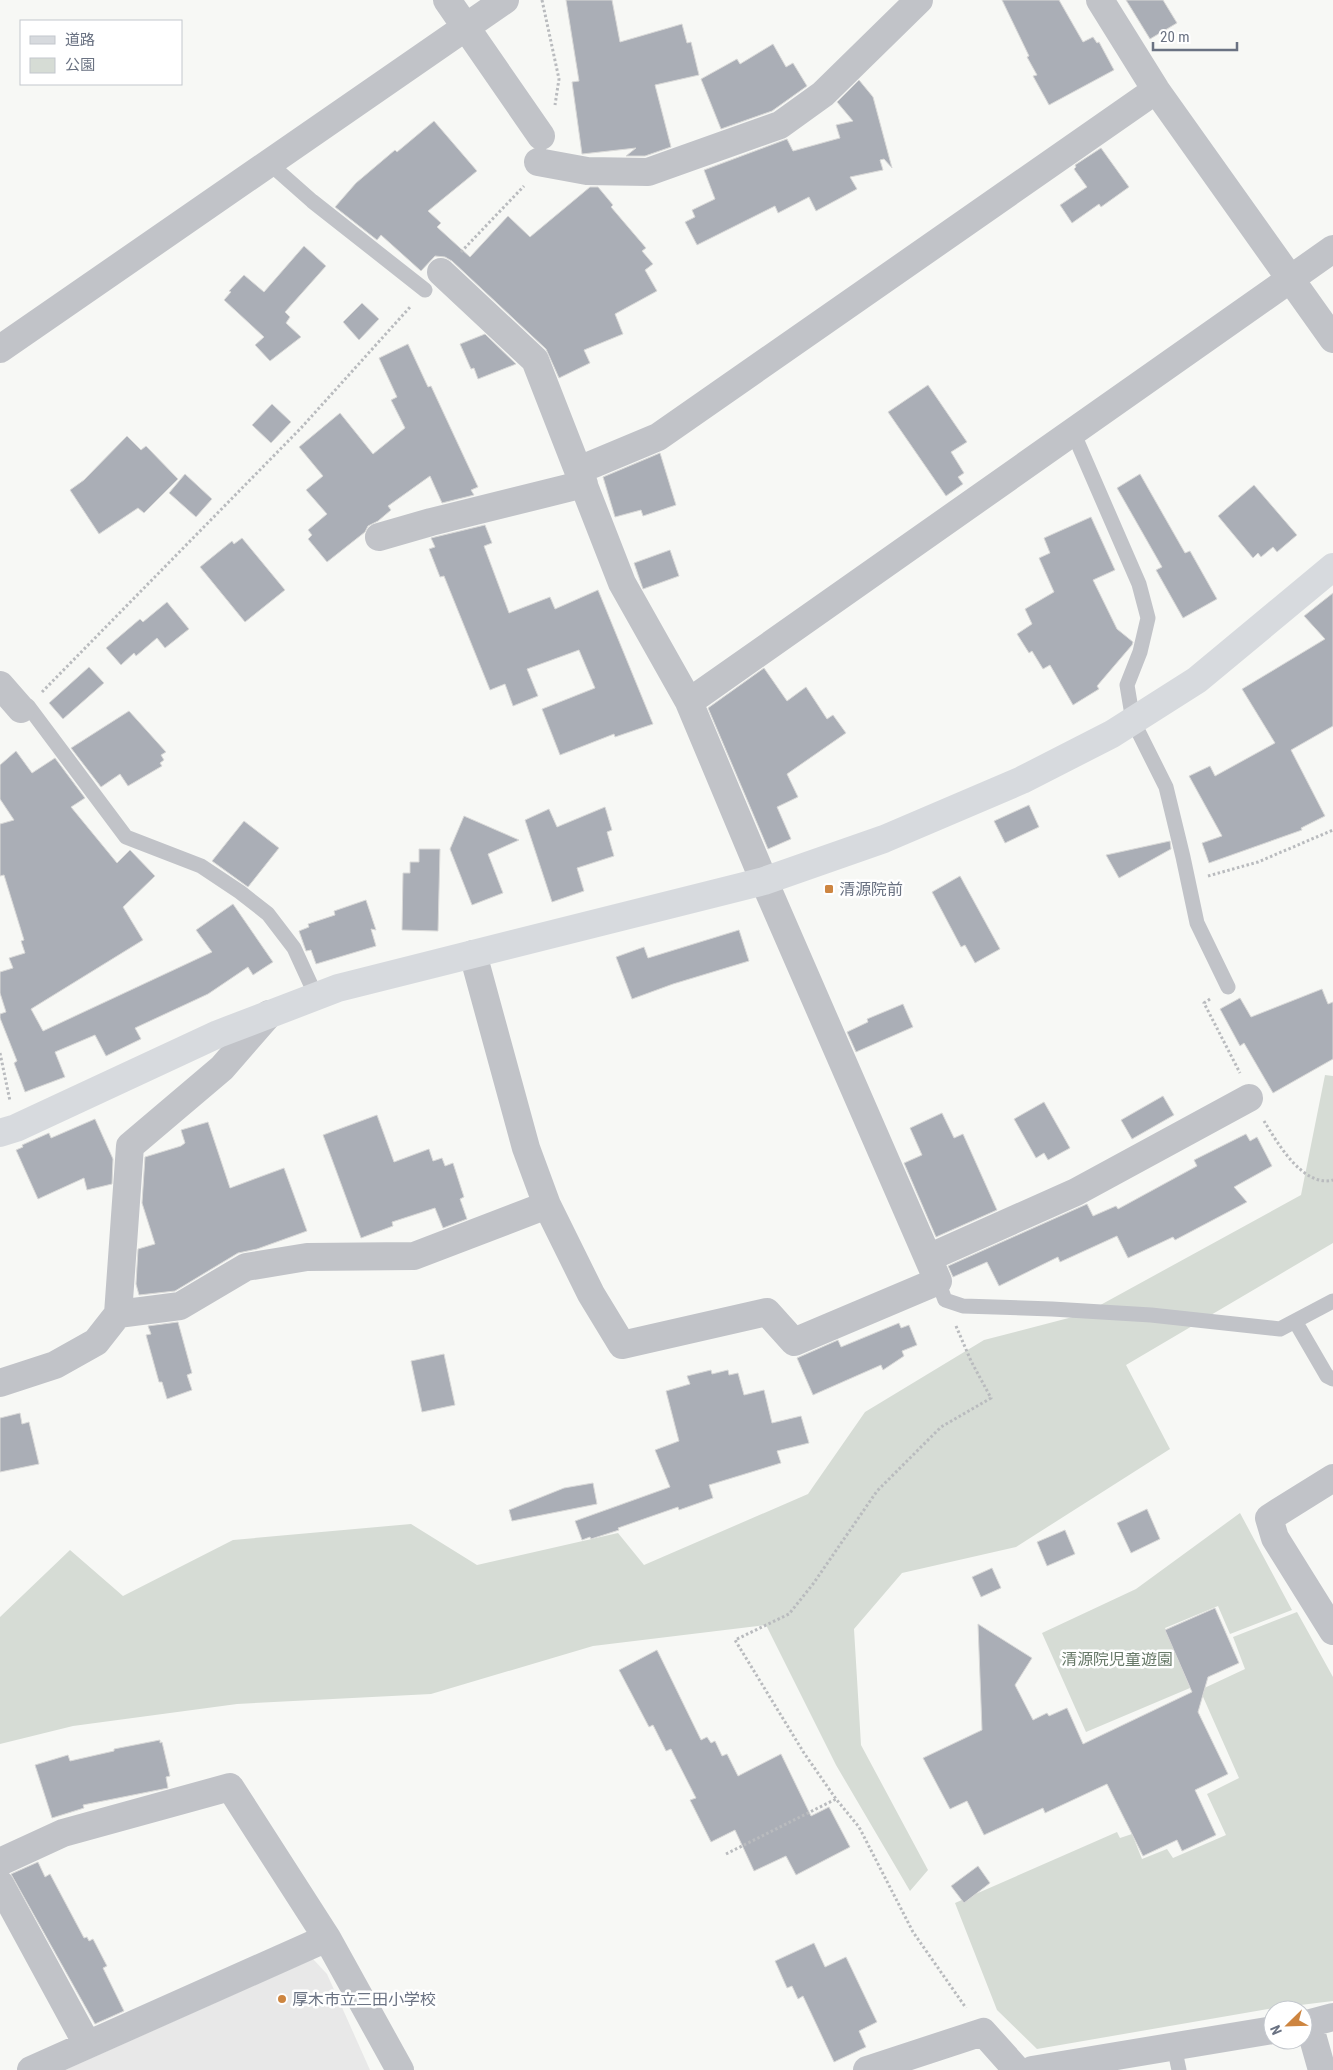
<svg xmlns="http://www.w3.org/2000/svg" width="1333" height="2070" viewBox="0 0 1333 2070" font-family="'Roboto Condensed','Noto Sans JP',sans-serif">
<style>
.built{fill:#e8e8e8}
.green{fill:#d6dcd5}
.building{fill:#aaaeb6;stroke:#d9d9d8}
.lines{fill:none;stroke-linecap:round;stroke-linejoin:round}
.path{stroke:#b9bbbe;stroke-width:3;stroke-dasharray:2.5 2.5;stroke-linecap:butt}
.lane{stroke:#c1c3c8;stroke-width:15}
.street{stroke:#c1c3c8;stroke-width:28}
.secondary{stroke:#d7dade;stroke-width:28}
.poi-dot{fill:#cd8540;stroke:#fff;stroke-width:2}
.labels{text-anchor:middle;stroke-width:5;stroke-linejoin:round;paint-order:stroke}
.poi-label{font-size:16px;fill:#6a7282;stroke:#fff;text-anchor:start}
.park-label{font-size:16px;fill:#687a69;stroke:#fff}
</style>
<rect width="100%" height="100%" fill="#f7f8f5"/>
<path class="built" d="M 313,1959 L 327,1974 L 370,2070 L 65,2070 Z"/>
<path class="green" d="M 1325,1075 L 1333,1076 L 1333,1243 L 1126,1365 L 1170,1449 L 1016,1547 L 902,1573 L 854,1629 L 861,1745 L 928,1870 L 910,1891 L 836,1765 L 766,1625 L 593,1646 L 431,1694 L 237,1704 L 73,1726 L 0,1744 L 0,1617 L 70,1550 L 123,1596 L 233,1540 L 411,1524 L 477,1565 L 618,1533 L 644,1565 L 808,1494 L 865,1412 L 984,1340 L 1084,1314 L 1301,1195 Z
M 1240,1513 L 1292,1610 L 1230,1634 L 1218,1606 L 1165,1628 L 1190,1688 L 1086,1732 L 1042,1633 L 1136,1589 Z
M 1297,1612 L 1333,1677 L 1333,2001 L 1268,2009 L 1037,2049 L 997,2010 L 955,1903 L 1117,1832 L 1120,1838 L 1132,1834 L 1142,1859 L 1167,1849 L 1173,1858 L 1226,1835 L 1207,1794 L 1239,1778 L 1200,1690 L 1245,1669 L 1233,1637 Z"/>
<path class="building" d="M 566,0 L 612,0 L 620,42 L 682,24 L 687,43 L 691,42 L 699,75 L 655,85 L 671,147 L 645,156 L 626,156 L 636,148 L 582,154 L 572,82 L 579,81 Z
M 1002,0 L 1059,0 L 1083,42 L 1093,37 L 1097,43 L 1099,42 L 1114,70 L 1049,105 L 1033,76 L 1037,75 L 1027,57 L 1029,56 Z
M 1126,0 L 1163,0 L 1177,23 L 1150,39 Z
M 773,44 L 786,67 L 793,63 L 807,86 L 772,111 L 721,129 L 701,79 L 737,59 L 740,64 Z
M 859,80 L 873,97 L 892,168 L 884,159 L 880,160 L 883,170 L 850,177 L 857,189 L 816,211 L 809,197 L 778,213 L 775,206 L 697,245 L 685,222 L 695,217 L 692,210 L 715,199 L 704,170 L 787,139 L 793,151 L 840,138 L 836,125 L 853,121 L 837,102 Z
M 434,121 L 477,171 L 428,211 L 441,223 L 437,227 L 470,257 L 508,216 L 530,237 L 590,187 L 598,187 L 613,205 L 611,207 L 646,248 L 642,251 L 653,264 L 645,270 L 657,291 L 615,314 L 623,334 L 584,350 L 590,363 L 559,378 L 546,349 L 452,261 L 445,257 L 435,256 L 421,271 L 381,235 L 377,240 L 335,207 L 356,183 L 395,150 L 397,152 Z
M 1101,148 L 1129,187 L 1101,207 L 1099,204 L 1072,223 L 1060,205 L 1087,187 L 1074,169 L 1076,167 L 1075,165 Z
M 304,246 L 326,266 L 285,312 L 290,317 L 286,323 L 301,337 L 270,361 L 255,345 L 264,337 L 224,300 L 231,292 L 229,291 L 244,275 L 264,292 Z
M 362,303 L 379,319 L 359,340 L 343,322 Z
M 485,334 L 516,364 L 478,379 L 474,368 L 471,369 L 460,344 Z
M 408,344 L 428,387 L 431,386 L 478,487 L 471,490 L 474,495 L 442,503 L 430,476 L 388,506 L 391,510 L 378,521 L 368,526 L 365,532 L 327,562 L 308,539 L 312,535 L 308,530 L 327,514 L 306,490 L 323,476 L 299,447 L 340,413 L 373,454 L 405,428 L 391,400 L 397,397 L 379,358 Z
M 928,385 L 967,442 L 951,452 L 964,473 L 958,477 L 963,484 L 946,496 L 888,412 Z
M 272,404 L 291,422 L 271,443 L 252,425 Z
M 127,436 L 141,450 L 146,446 L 178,479 L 144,513 L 138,508 L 99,534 L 70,490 L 84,480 Z
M 660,453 L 676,505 L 643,516 L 641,510 L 615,517 L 603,477 Z
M 185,474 L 212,499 L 196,517 L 169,493 Z
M 1140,474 L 1185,553 L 1190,551 L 1217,599 L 1183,618 L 1156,570 L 1162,567 L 1117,488 Z
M 1254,485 L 1297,535 L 1277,552 L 1273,547 L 1261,557 L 1258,553 L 1253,558 L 1218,516 Z
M 1091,517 L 1115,570 L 1093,580 L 1117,629 L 1133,642 L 1132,645 L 1097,686 L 1099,689 L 1073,705 L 1050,665 L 1043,669 L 1032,651 L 1029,653 L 1017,634 L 1032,624 L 1025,609 L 1054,592 L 1039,558 L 1050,553 L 1044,538 Z
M 485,525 L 492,543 L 484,546 L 509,613 L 550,597 L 555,609 L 598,590 L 653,724 L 615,737 L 614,734 L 560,755 L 542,709 L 595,688 L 579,650 L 527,669 L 538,696 L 513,706 L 505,684 L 490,690 L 444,576 L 440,577 L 429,549 L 435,547 L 431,538 Z
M 242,538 L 285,590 L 245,622 L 200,567 L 232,541 L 234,544 Z
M 670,550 L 679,576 L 643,589 L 634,563 Z
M 1333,593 L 1333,726 L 1291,750 L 1325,816 L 1301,828 L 1302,830 L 1209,863 L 1202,843 L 1222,836 L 1189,776 L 1210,766 L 1215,776 L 1275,743 L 1242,689 L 1325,639 L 1304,616 Z
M 167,602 L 189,629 L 165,648 L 157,638 L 136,656 L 134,653 L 121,665 L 106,648 L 140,619 L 143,622 Z
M 89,667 L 104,683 L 63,719 L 49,703 Z
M 764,668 L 787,701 L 806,687 L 827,719 L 833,715 L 846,733 L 787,774 L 798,797 L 777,807 L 791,839 L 768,849 L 708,708 Z
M 129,711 L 166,752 L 161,755 L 164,760 L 160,763 L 162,766 L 128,786 L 120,774 L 101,787 L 71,748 Z
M 16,751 L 32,773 L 55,758 L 85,798 L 71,807 L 117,863 L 130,850 L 155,876 L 123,907 L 143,940 L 31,1009 L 43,1031 L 212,952 L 196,930 L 233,904 L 273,962 L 253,975 L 248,967 L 208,994 L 135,1028 L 141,1039 L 106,1056 L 95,1035 L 55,1052 L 65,1077 L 25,1092 L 14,1063 L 17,1061 L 0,1018 L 0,1014 L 6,1012 L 0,993 L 0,972 L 13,968 L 9,958 L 25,953 L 21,941 L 24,940 L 4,875 L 0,876 L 0,824 L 14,820 L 0,799 L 0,765 Z
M 1029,805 L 1039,827 L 1005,843 L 994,821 Z
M 605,807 L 612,830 L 607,832 L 614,856 L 577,868 L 584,891 L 552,902 L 525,820 L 549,809 L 557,827 Z
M 464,816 L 519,840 L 488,854 L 503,893 L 472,905 L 450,849 Z
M 244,821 L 279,848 L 248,887 L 212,861 Z
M 1170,841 L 1171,849 L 1119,878 L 1106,855 Z
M 419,849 L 440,849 L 438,931 L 402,930 L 403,873 L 410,873 L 410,862 L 419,862 Z
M 960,876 L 1000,949 L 975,963 L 965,945 L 961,947 L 932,892 Z
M 366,900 L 376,930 L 371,929 L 376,946 L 316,964 L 311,950 L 306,951 L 299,931 L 309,927 L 308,924 L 335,915 L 334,911 Z
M 739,930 L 749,961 L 673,984 L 632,999 L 616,957 L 644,947 L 648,958 Z
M 1322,989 L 1328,1004 L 1333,1002 L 1333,1059 L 1273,1093 L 1244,1043 L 1240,1046 L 1220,1009 L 1240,998 L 1251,1017 Z
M 903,1004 L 913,1027 L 856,1052 L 847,1032 L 868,1022 L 867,1019 Z
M 1163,1096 L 1174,1115 L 1132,1139 L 1121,1120 Z
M 1044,1102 L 1070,1148 L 1048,1160 L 1044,1153 L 1036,1158 L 1014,1119 Z
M 942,1113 L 954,1138 L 963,1134 L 997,1210 L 936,1237 L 904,1163 L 922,1155 L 910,1128 Z
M 377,1115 L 394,1162 L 429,1149 L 433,1161 L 442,1158 L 445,1166 L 453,1163 L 464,1197 L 460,1199 L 467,1219 L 443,1228 L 435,1208 L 392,1222 L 393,1226 L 361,1238 L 323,1135 Z
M 95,1119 L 113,1159 L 112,1184 L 87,1190 L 84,1178 L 38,1199 L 16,1150 L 23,1147 L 22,1145 L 49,1133 L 51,1138 Z
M 208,1122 L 230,1188 L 284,1168 L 307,1231 L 257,1249 L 238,1253 L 175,1291 L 139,1295 L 136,1284 L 138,1249 L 155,1244 L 142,1203 L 145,1157 L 181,1146 L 185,1143 L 181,1130 Z
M 1246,1134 L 1250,1141 L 1257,1137 L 1272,1166 L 1234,1187 L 1247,1202 L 1175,1240 L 1173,1237 L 1128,1258 L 1117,1236 L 1060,1262 L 1058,1257 L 999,1286 L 987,1262 L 953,1277 L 948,1266 L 1087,1204 L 1093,1216 L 1116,1206 L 1118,1209 L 1197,1166 L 1194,1160 Z
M 178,1322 L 192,1373 L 187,1375 L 192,1390 L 167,1399 L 162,1382 L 159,1382 L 146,1335 L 151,1334 L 148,1326 Z
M 899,1323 L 901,1328 L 909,1325 L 917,1345 L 902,1351 L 904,1356 L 883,1370 L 881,1365 L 813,1395 L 797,1358 L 838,1340 L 841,1347 Z
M 444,1354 L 455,1405 L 422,1412 L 411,1361 Z
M 711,1370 L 712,1374 L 728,1370 L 729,1375 L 738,1373 L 744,1395 L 764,1390 L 772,1423 L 801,1416 L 809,1443 L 777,1451 L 781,1463 L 709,1485 L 713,1498 L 679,1510 L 678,1507 L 618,1528 L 619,1530 L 591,1539 L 590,1537 L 582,1540 L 575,1521 L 670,1487 L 655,1450 L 679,1441 L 666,1391 L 690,1384 L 687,1376 Z
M 20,1413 L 22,1424 L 29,1422 L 39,1464 L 0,1472 L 0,1418 Z
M 593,1483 L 597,1504 L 512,1521 L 509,1510 L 564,1488 Z
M 1147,1509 L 1160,1539 L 1131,1553 L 1117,1523 Z
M 1065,1530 L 1075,1554 L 1047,1566 L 1037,1542 Z
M 992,1568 L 1001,1588 L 981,1597 L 972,1577 Z
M 1215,1608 L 1239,1663 L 1208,1677 L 1198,1712 L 1228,1774 L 1195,1790 L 1216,1835 L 1182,1851 L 1177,1840 L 1143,1856 L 1107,1784 L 1045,1813 L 1043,1808 L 984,1835 L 967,1801 L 950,1809 L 923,1758 L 982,1730 L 978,1624 L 1032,1658 L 1015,1685 L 1033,1720 L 1047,1713 L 1049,1716 L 1067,1708 L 1083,1744 L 1192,1692 L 1165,1630 Z
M 657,1650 L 701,1740 L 707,1737 L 711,1743 L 715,1741 L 722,1756 L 727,1754 L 738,1776 L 781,1754 L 811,1816 L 829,1807 L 850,1847 L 796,1875 L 786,1856 L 754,1871 L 735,1830 L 711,1842 L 690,1800 L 696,1798 L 671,1749 L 666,1751 L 653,1725 L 649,1727 L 619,1670 Z
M 160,1740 L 160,1743 L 162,1742 L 170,1776 L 166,1777 L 168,1788 L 83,1805 L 84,1808 L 52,1818 L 35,1765 L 68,1755 L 70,1761 L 114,1751 L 114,1749 Z
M 38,1862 L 45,1877 L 50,1874 L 84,1938 L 87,1937 L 89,1941 L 93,1939 L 107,1966 L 103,1968 L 124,2011 L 95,2024 L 11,1874 Z
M 978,1866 L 990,1883 L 964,1903 L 951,1886 Z
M 814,1943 L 825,1967 L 846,1957 L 877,2022 L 859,2031 L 866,2047 L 834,2062 L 803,1996 L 798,1999 L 792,1986 L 787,1988 L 775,1961 Z"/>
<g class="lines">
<path class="path" d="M 542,0 L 559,79 L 555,105
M 461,252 L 524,186
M 42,692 L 301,428 L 411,306
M 1208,876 L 1258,862 L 1333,830
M 1210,999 L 1204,1003 L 1240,1073
M 0,1053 L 10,1101
M 1264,1121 C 1277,1142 1303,1188 1333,1180
M 956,1326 L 971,1361 L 991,1398 L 941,1427 L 877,1491 L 813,1584 L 789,1614 L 735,1640 L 804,1753 L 836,1799 L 859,1827 L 913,1932 L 966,2008
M 726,1854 L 836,1799"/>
<path class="lane" d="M 269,163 L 312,201 L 425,290
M 1073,432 L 1139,584 L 1148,618 L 1140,652 L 1127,685 L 1133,721 L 1166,787 L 1183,857 L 1197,923 L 1228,987
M 28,706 L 126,837 L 201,866 L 240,892 L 268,914 L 294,948 L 316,996
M 938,1281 L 945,1300 L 963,1306 L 1052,1309 L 1151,1315 L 1280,1329 L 1333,1301
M 1295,1321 L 1327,1376 L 1333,1379
M 1174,2046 L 1179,2070"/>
<path class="street" d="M 447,0 L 541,136
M 1100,0 L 1156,90 L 1333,339
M 538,162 L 587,171 L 648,172 L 780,125 L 823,94 L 919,0
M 441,272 L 535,360 L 622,583 L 689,702 L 764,881 L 938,1281 L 794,1342 L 767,1312 L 622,1345 L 591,1294 L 547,1205 L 526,1148 L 473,954
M 0,349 L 505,0
M 579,470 L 658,437 L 1156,90
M 379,537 L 431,522 L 584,484
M 0,685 L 21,709
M 689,702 L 1333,249
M 928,1258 L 1076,1192 L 1249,1098
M 118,1314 L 180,1306 L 246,1267 L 307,1257 L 414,1256 L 547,1205
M 0,1383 L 55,1365 L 96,1342 L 118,1314 L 130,1146 L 222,1068 L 269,1014
M 1333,1478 L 1269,1518 L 1275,1538 L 1333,1631
M 0,1862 L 63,1833 L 230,1787 L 327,1938 L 400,2070
M 0,1884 L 87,2044
M 1309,2024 L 1322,2070
M 1303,2025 L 1333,2017
M 31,2070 L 327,1938
M 867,2070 L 983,2032 L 1017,2070
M 1032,2070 L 1273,2030"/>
<path class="secondary" d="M 0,1133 L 16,1128 L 218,1034 L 338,988 L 764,881 L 884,839 L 1022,780 L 1112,734 L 1197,680 L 1333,567"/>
</g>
<g class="poi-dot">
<rect x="824" y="884" width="10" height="10" rx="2.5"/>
<circle cx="282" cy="1999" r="5"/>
</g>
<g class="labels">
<g class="poi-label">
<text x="839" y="895">清源院前</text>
<text x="292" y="2005">厚木市立三田小学校</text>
</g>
<g class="park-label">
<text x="1117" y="1665">清源院児童遊園</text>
</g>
</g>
<rect x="20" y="20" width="162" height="65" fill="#ffffff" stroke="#c3c7cd"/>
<rect x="30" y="36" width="25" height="8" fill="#d7dade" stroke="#c3c7cd"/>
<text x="65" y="45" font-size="15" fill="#6a7282">道路</text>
<rect x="30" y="58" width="25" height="15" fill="#d6dcd5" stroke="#c3c7cd"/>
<text x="65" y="70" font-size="15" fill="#6a7282">公園</text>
<g transform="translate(1288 2025) rotate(247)"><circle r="24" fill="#ffffff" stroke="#c3c7cd"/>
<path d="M0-4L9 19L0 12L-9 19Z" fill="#cd8540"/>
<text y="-8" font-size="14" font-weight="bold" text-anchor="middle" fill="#6a7282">N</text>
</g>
<path d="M1153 42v8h84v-8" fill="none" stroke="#6a7282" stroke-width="2.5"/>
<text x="1160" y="42" font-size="15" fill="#6a7282" stroke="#ffffff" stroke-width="4" paint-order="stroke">20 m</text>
</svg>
